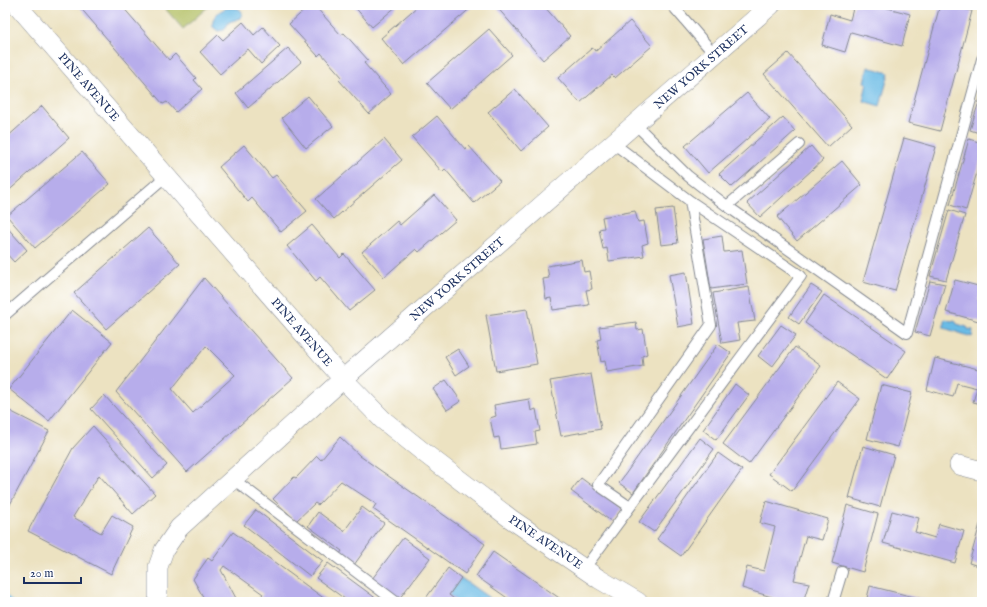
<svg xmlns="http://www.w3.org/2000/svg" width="987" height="607" viewBox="0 0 987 607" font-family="'IM FELL English',serif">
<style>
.green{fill:#b1be60;stroke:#66765f}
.water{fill:#6abbe5;stroke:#4275a2}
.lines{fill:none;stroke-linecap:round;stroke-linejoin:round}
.stream{stroke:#6abbe5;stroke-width:5.5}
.building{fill:#b7adeb;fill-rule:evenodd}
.service-casing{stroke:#848890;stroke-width:12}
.minor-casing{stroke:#848890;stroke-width:20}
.service{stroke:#fff;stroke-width:10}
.minor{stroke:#fff;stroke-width:19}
.labels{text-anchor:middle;stroke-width:4;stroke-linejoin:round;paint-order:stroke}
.street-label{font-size:12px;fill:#1b2f5e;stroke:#fff}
</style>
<rect width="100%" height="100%" fill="#fff"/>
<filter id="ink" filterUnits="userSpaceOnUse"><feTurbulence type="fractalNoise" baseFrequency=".025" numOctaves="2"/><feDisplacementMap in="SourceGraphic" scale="8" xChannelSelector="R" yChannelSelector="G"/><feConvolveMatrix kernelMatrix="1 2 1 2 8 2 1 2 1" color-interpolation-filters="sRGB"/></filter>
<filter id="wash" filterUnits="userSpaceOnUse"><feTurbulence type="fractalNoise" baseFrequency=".012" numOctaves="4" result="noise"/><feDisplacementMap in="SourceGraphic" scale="16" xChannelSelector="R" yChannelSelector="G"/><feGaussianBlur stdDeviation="0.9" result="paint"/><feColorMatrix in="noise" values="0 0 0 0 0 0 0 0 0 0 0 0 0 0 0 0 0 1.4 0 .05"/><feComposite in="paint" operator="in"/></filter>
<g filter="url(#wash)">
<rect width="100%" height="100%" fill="#ece2c1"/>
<path class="green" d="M 162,5 L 210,5 L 183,29 Z"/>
<path class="water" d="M 228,8 C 234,8 239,7 242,12 L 241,18 L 229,22 L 224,30 L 218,31 L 213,27 C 211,17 219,10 228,8 Z
M 868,67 L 889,73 L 880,106 L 863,101 L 867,83 L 864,82 Z
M 946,319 L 951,321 L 955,320 L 957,324 L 967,327 L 968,329 L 973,330 L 972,337 L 944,328 L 944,320 Z
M 461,578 L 495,602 L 458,602 L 449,595 Z"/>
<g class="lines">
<path class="stream" d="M 5,598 L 10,602"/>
</g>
<g id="blocks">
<path class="building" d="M 78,5 L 121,5 L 169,60 L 175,54 L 196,78 L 194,80 L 202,89 L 176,112 L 167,102 L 163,104 Z
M 310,5 L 314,5 L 341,35 L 344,33 L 368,60 L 364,63 L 391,94 L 369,114 L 339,80 L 342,77 L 321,53 L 318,56 L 289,24 Z
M 353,5 L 398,5 L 372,27 Z
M 419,5 L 473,6 L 404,65 L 381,38 Z
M 495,5 L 543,5 L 570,36 L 543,60 Z
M 854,5 L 877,5 L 910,14 L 902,46 L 851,32 L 845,52 L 822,45 L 830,14 L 850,20 Z
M 940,5 L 951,5 L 972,11 L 940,131 L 908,123 Z
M 630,21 L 652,46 L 615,78 L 612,75 L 580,103 L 558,78 L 592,48 L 596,51 Z
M 243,22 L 254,35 L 263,27 L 280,46 L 261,64 L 248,49 L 220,74 L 200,52 L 218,35 L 223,40 Z
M 489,29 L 512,55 L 450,109 L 427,83 Z
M 288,48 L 301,62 L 248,108 L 236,93 Z
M 788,53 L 852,125 L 828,147 L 764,74 Z
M 515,89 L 548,127 L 521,151 L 488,112 Z
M 982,92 L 982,134 L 970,130 Z
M 747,93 L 770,119 L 708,173 L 685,146 Z
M 308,96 L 333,126 L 306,148 L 282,118 Z
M 42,106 L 69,138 L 5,194 L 5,139 Z
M 437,116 L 465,149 L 469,146 L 500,181 L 474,203 L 445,169 L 442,172 L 412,137 Z
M 783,117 L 795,131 L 732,187 L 719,174 Z
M 904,138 L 936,147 L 895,291 L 863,282 Z
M 384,139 L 402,160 L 334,219 L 316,199 Z
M 969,139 L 982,143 L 982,155 L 966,210 L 950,205 Z
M 244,145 L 272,178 L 276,175 L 307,211 L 281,232 L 252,198 L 248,202 L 219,167 Z
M 811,146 L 823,160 L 760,217 L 747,203 Z
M 82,152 L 110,184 L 35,248 L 7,216 Z
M 842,161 L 862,185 L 797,241 L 777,217 Z
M 434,195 L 456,220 L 419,252 L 416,249 L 384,277 L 362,252 L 397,221 L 400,225 Z
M 673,208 L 678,243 L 661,245 L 656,210 Z
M 949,210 L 965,215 L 946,280 L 930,276 Z
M 635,211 L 638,222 L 644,221 L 648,243 L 642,245 L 644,256 L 609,261 L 607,248 L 603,249 L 599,229 L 604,228 L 602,217 Z
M 5,225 L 27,250 L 14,262 L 5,252 Z
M 312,225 L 340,258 L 344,254 L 375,290 L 349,311 L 320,277 L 316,281 L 287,246 Z
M 148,228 L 180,264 L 106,329 L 74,293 Z
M 722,236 L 724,252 L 742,250 L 747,284 L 711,289 L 703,239 Z
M 582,260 L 584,272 L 589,271 L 592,289 L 586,290 L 589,305 L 553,310 L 551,298 L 546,299 L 543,279 L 549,278 L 547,266 Z
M 686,272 L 694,324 L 678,327 L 669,275 Z
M 204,278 L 293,378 L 187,472 L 116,392 ZM 206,346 L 235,375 L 193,413 L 172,389 Z
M 955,280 L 982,287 L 978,301 L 982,302 L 982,322 L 946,312 Z
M 930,281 L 945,284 L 930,336 L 915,332 Z
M 811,285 L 822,292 L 799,324 L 789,317 Z
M 749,287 L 755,321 L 737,323 L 740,340 L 722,343 L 713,293 Z
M 824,295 L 906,351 L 887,379 L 805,323 Z
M 527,309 L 537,364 L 496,371 L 486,315 Z
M 72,310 L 112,342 L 49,421 L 9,389 Z
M 636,322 L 637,330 L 643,329 L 647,354 L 642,356 L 643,366 L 607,372 L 605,361 L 601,362 L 597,340 L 601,339 L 599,327 Z
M 781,325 L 796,335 L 772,367 L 758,356 Z
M 718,344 L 731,353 L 633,493 L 619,483 Z
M 795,347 L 821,366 L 749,464 L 723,444 Z
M 458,349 L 469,366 L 456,375 L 445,357 Z
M 935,358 L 982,370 L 982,404 L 973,402 L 977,388 L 957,383 L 953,397 L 927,390 Z
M 591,374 L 601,429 L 561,436 L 550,381 Z
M 446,380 L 461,401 L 447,410 L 433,389 Z
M 837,382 L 860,399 L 792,491 L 769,474 Z
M 735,384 L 749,395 L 716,440 L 703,430 Z
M 881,385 L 912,393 L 898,447 L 867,439 Z
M 104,395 L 167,465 L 153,478 L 91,409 Z
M 529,399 L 531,411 L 536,409 L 540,431 L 535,432 L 537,444 L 501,449 L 499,437 L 494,438 L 490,418 L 496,416 L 494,405 Z
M 6,409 L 49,431 L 5,514 L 5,412 Z
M 93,426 L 155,494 L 133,514 L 99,475 L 73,517 L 101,533 L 112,515 L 133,527 L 111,574 L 28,531 L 73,448 Z
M 340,437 L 360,456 L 485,544 L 465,574 L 373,509 L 376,504 L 341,481 L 318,505 L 315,503 L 296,521 L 273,499 L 294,477 L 296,478 L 317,456 L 321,460 Z
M 700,438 L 714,449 L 654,532 L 639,522 Z
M 863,446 L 894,455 L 880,507 L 849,498 Z
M 718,453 L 742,470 L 681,556 L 657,539 Z
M 581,478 L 623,509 L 612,522 L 571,491 Z
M 766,501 L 828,519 L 822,540 L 806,536 L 794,580 L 809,583 L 803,602 L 788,602 L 742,588 L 747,567 L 764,571 L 775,527 L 760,523 Z
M 847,505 L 878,514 L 863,572 L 832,563 Z
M 362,507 L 384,523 L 354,565 L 340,554 L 342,551 L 308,526 L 318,512 L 344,531 Z
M 256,510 L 323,561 L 310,576 L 244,525 Z
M 892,511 L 919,518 L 915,532 L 935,538 L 939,524 L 964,531 L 955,563 L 883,543 Z
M 980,524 L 982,525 L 982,567 L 969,563 Z
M 233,532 L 329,602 L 268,602 L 260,597 L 263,594 L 224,566 L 221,570 L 238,602 L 206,602 L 193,579 L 208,558 L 212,561 Z
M 403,538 L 430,558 L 399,599 L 372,579 Z
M 493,552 L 565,602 L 513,602 L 476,576 Z
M 328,563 L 381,602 L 349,602 L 316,578 Z
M 448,568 L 461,578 L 449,595 L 458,602 L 423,602 Z
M 870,586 L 930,601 L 930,602 L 866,602 Z"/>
</g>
</g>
<g filter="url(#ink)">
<use href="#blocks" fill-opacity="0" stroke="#848890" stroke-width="1"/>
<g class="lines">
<g class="service-casing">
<path id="service" d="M 672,5 L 715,55
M 635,124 L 688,176 L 727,206 L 907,333 L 982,59
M 613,143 L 690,201 L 711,325 L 598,485 L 630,507
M 727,206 L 799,144
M 5,315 L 166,176
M 233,479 L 396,602
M 584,569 L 801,276 L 690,201
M 833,602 L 842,572"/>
</g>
<g class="minor-casing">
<path id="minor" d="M 17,5 L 343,379 L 383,420 L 427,455 L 511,519 L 599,579 L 638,602
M 959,465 L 982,471
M 159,602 L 158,596 L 158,567 L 164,550 L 179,528 L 343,379 L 771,5"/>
</g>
<use href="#service" class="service"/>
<use href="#minor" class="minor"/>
</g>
</g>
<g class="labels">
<g class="street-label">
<text transform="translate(701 67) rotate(-41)" y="4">NEW YORK STREET</text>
<text transform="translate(89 87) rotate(49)" y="4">PINE AVENUE</text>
<text transform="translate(457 279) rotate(-41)" y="4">NEW YORK STREET</text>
<text transform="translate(302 332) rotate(49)" y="4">PINE AVENUE</text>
<text transform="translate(546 542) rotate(34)" y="4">PINE AVENUE</text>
</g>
</g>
<rect width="987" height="607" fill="none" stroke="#fff" stroke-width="20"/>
<path d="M24 577v6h57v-6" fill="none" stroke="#1b2f5e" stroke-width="2"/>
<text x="30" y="577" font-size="12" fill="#1b2f5e" stroke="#ffffff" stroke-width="3" paint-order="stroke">20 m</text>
</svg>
